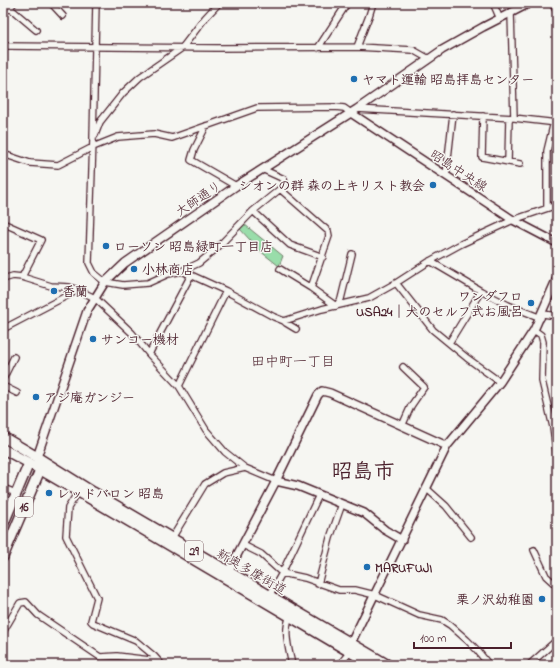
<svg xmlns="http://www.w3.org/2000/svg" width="560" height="668" viewBox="0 0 560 668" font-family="'Indie Flower','Klee One',sans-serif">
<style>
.park{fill:url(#park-crowns);stroke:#727e6a}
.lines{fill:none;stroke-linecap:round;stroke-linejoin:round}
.minor-casing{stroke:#4a1f2b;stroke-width:8}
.tertiary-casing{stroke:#4a1f2b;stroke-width:10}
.primary-casing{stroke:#4a1f2b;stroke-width:12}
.trunk-casing{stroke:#4a1f2b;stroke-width:12}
.minor{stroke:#f6f6f2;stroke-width:5.5}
.tertiary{stroke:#f6f6f2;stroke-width:7}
.primary{stroke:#f6f6f2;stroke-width:9}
.trunk{stroke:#f6f6f2;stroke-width:9}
.poi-dot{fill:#1f6fb2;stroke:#f6f6f2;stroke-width:1.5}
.labels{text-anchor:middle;stroke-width:3;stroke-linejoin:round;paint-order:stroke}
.shield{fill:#f6f6f2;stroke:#7e6067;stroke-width:1}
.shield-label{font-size:12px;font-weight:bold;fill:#4a1f2b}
.poi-label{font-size:13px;font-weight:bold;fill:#4a1f2b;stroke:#f6f6f2;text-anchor:start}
.street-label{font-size:13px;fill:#4a1f2b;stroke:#f6f6f2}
.neighbourhood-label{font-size:14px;fill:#4a1f2b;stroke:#f6f6f2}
.town-label{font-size:21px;font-weight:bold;fill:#4a1f2b;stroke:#f6f6f2}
</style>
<defs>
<pattern id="park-crowns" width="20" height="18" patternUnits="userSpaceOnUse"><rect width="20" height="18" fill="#9da"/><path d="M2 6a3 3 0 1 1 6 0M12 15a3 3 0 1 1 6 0" fill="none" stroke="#85bd92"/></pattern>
</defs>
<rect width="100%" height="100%" fill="#f6f6f2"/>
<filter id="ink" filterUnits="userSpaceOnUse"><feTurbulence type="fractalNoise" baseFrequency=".025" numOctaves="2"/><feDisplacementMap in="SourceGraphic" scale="8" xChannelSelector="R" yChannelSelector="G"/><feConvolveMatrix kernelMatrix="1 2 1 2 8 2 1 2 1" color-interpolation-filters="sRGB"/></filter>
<g filter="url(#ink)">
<path class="park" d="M 244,224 L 283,256 L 279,266 L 260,251 L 240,229 Z"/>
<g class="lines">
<g class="minor-casing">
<path id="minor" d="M 51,3 L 63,16
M 96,3 L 93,139 L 89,263 L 94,273 L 105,282 L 123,285 L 148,283 L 168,274 L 182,271 L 199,263 L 216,249 L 253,211 L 280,189
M 493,3 L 500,19
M 552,3 L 557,12
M 10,8 L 36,30
M 511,13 L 514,118
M 3,14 L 14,3
M 3,46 L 217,48 L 357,47 L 413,50 L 429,59
M 357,47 L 369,16 L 373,3
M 318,48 L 346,5
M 357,109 L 514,118 L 557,123
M 483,116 L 482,157 L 520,164
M 206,126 L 194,150 L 191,160 L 236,186
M 95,135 L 100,122 L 123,93 L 140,77 L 182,48 L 205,18 L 219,3
M 3,154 L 30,163 L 58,165 L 93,147 L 118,137 L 154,134 L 172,138 L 257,108 L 335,107 L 344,108 L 351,113
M 508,162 L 509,118
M 262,169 L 284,179 L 285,185 L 280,189 L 328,231 L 329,236 L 311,288 L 336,306
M 446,176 L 453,114
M 547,208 L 547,151 L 554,122
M 253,211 L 290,245 L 323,257
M 5,224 L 41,240 L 22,277
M 430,261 L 481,291 L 508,305 L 541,318
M 280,269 L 311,288
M 182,271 L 226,291 L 274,317 L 284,321 L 322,309 L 369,298 L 396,283 L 430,261 L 461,244 L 513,220 L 557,205
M 3,279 L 13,276 L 22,277 L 51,286 L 69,287 L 78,290
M 396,283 L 433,330 L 467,358 L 500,382
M 336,306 L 341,299 L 352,254
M 543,314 L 557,316
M 284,321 L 286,323 L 296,329
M 3,329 L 78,290 L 95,298 L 132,333 L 149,354 L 179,386 L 206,430 L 225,452 L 245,468 L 276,481
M 534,330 L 541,335 L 543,342 L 542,381 L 553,427 L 557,458
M 449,343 L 481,291
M 149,354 L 191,275
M 3,379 L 14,357
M 3,386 L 17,393
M 179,386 L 226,291
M 402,426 L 411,406 L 424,387 L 403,367
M 3,488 L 16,493
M 426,488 L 446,506 L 471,537
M 78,492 L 68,508 L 66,536 L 97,598 L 91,621 L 93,623 L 136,641 L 154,656 L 162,665
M 172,538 L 205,484 L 223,473 L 245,468
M 243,545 L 261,554 L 282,573 L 305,578 L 339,590 L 355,590 L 375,595 L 419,615 L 442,620 L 450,625 L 467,640 L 477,650 L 489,665
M 534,550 L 546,576 L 557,586
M 318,584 L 330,538 L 342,504
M 269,596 L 282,573 L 319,495
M 290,616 C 283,632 289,649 292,665
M 3,632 L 20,603 L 26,602 L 38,615 L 100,657 L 117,656 L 158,661
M 234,665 L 235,665
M 339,665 L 350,652
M 529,665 L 557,640"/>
</g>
<g class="tertiary-casing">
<path id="tertiary" d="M 351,113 L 513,220 L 557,243
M 37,457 L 87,311 L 105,282 L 125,263 L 236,186 L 357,109 L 442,50 L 483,27 L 530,3
M 276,481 L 298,486 L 364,513 L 385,530 L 402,540
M 226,576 L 276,481 L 318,395 L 322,391 L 330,393 L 447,446
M 351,648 L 351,643 L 447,446 L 500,382 L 534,330 L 557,278"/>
</g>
<g class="primary-casing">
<path id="primary" d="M 37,457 L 93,492 L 388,665
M 29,463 L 137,526 L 372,665"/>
</g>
<g class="trunk-casing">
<path id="trunk" d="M 3,437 L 37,457 L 40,470 L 3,557
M 3,449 L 29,463
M 3,525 L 29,463"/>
</g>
<use href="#minor" class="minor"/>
<use href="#tertiary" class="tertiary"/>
<use href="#primary" class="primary"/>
<use href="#trunk" class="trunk"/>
</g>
</g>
<g class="poi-dot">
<circle cx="354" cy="79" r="4"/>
<circle cx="433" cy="185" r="4"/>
<circle cx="106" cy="246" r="4"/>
<circle cx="134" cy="269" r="4"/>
<circle cx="54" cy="291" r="4"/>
<circle cx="531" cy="303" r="4"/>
<circle cx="93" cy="339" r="4"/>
<circle cx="36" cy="397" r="4"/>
<circle cx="49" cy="493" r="4"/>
<circle cx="367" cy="567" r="4"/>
<circle cx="542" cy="599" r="4"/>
</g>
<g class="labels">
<g class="shield">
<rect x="15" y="497" width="18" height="20" rx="3"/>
<rect x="185" y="541" width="18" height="20" rx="3"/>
</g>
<g class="shield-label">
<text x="24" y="511">16</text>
<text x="194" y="555">29</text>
</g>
<g class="poi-label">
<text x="362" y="84">ヤマト運輸 昭島拝島センター</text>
<text x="425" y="190" text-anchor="end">シオンの群 森の上キリスト教会</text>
<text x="114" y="251">ローソン 昭島緑町一丁目店</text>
<text x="142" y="274">小林商店</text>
<text x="62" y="296">香蘭</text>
<text x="523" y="301" text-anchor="end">ワンダフロ<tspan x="523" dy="15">USA24｜犬のセルフ式お風呂</tspan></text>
<text x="101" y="344">サンコー機材</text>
<text x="44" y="402">アジ庵ガンジー</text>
<text x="57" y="498">レッドバロン 昭島</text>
<text x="375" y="572">MARUFUJI</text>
<text x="534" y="604" text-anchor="end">栗ノ沢幼稚園</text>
</g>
<g class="street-label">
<text transform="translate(459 170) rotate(33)" y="5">昭島中央線</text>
<text transform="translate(198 198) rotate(-34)" y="5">大師通り</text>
<text transform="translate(252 571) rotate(30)" y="5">新奥多摩街道</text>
</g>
<g class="neighbourhood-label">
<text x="293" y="366">田中町一丁目</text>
</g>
<g class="town-label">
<text x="363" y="478">昭島市</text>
</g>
</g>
<rect width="560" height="668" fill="none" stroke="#f6f6f2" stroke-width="16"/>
<rect x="8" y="8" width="544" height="652" fill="none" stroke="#4a1f2b" stroke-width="1.5" filter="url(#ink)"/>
<path d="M414 642v6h97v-6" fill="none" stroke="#4a1f2b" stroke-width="2"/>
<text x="420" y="642" font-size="12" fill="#4a1f2b" stroke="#f6f6f2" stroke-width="3" paint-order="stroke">100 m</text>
</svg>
